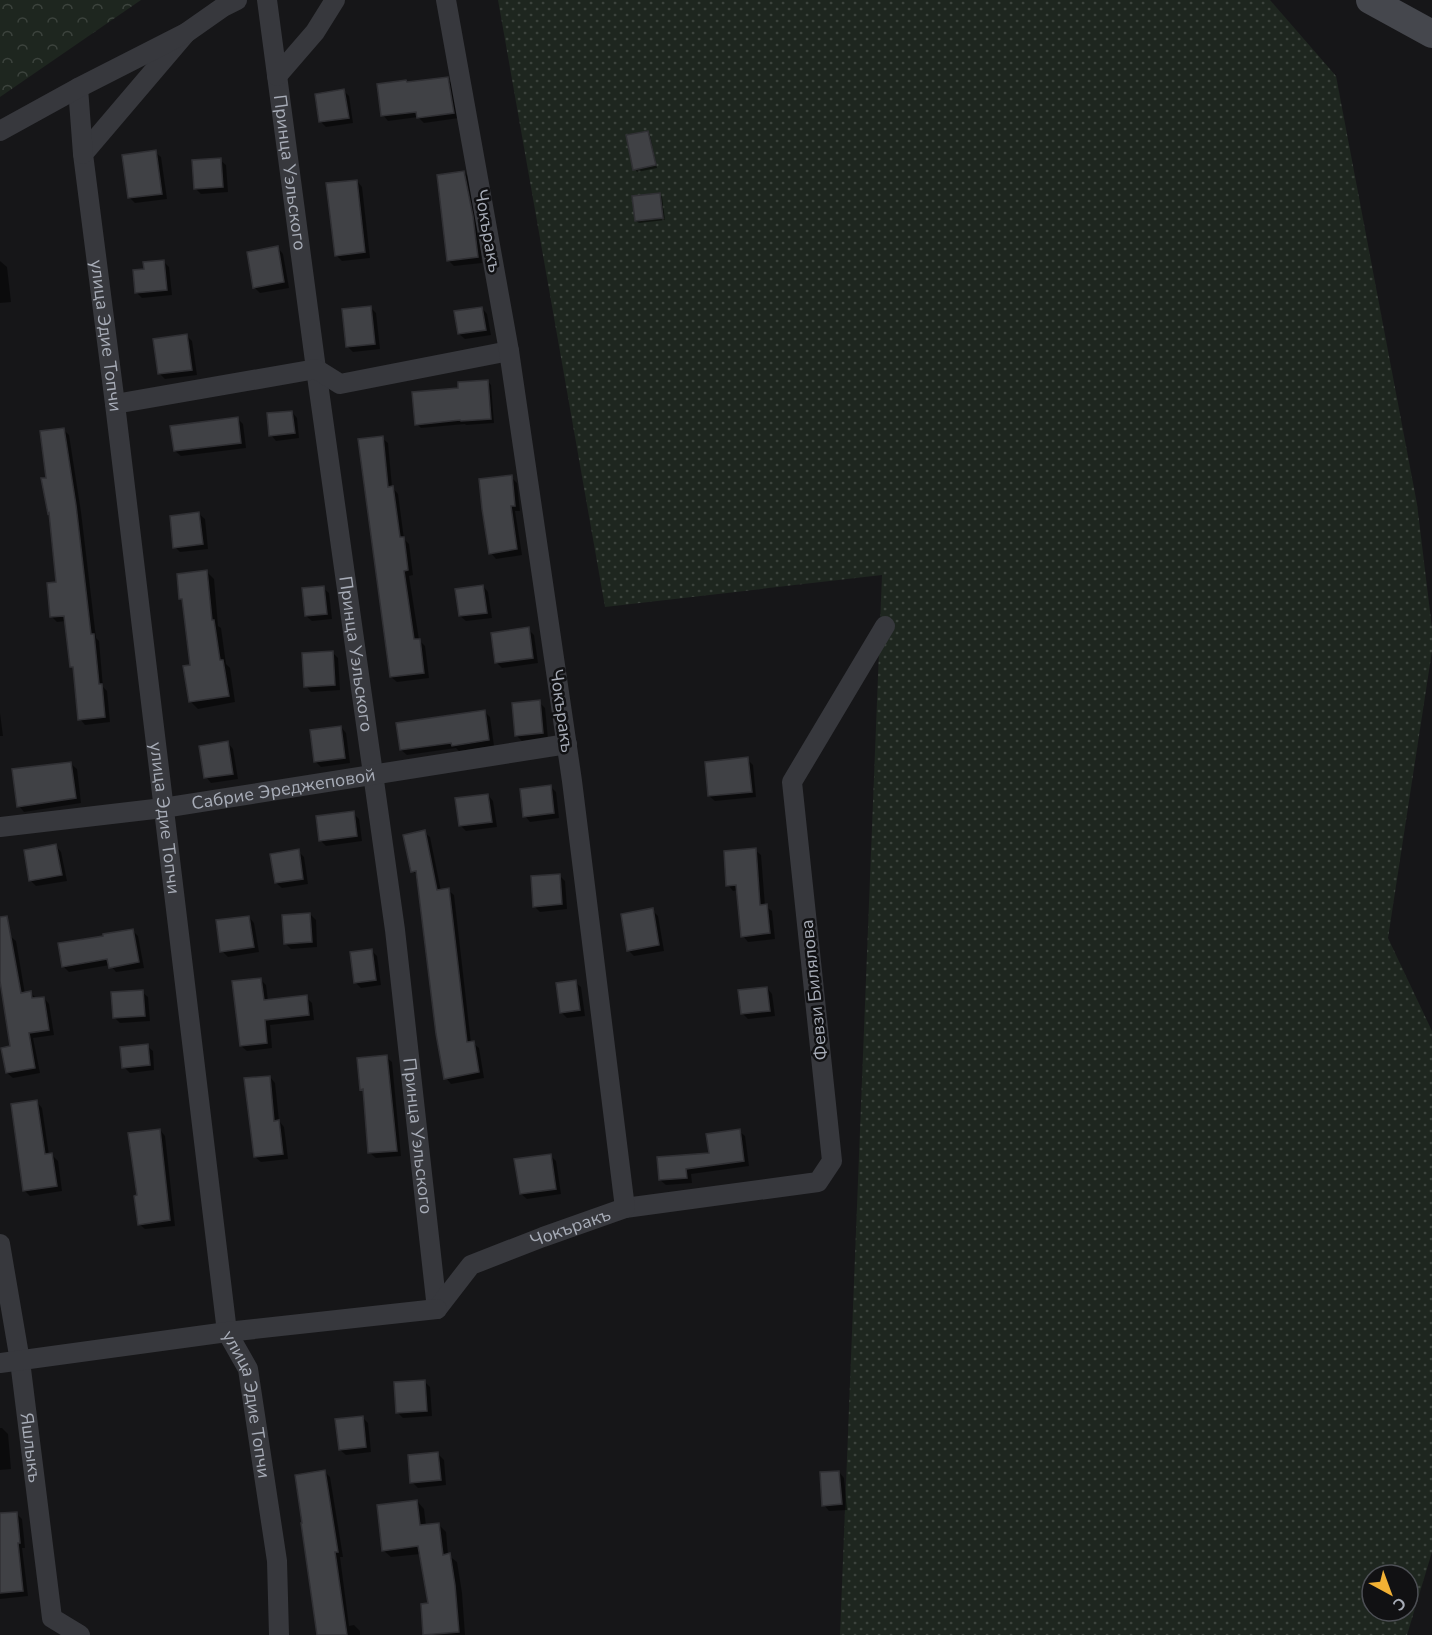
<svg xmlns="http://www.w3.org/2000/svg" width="1432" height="1635" viewBox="0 0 1432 1635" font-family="'Nunito Sans',sans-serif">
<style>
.grass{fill:url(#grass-dots);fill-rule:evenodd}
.forest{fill:url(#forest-crowns)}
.shadow{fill:#0007}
.building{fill:#404145;stroke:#303034;stroke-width:1.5}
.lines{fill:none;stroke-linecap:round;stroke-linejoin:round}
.street{stroke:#37383d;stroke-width:20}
.secondary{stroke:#45474d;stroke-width:28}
.labels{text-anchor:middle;stroke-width:5;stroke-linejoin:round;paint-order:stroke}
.street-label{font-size:18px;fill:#a8adb8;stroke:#111113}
</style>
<defs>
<pattern id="grass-dots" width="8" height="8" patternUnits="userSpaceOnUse" patternTransform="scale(1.5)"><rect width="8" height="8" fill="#1e261f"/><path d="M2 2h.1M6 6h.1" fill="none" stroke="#3c433d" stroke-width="1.8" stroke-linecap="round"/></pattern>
<pattern id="forest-crowns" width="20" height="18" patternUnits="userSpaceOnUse" patternTransform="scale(1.5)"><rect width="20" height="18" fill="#1e261f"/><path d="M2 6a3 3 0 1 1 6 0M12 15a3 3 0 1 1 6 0" fill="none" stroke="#3c433d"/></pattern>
</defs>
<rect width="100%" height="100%" fill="#161618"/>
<path class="grass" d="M 498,0 L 1270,0 L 1336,76 L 1417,504 L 1432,628 L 1432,651 L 1388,938 L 1432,1031 L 1432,1552 L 1407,1635 L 840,1635 L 882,575 L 605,607 ZM 1372,1575 L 1408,1575 L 1408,1611 L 1372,1611 Z"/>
<path class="forest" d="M 0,0 L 141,0 L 0,97 Z"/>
<path class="shadow" d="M 447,79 L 453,84 L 459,118 L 424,123 L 418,117 L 388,121 L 383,115 L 408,83 Z
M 344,91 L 349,96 L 353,123 L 326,127 L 321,122 Z
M 648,132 L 650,135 L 657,168 L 637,172 L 635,169 Z
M 155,152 L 161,157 L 167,199 L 135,203 L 130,198 Z
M 220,160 L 226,165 L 228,192 L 201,194 L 195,188 Z
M 464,172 L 470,178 L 478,223 L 482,263 L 454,266 L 448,260 Z
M 357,181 L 362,187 L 370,258 L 342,261 L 336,255 Z
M 660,194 L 662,197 L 665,220 L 639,223 L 636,221 Z
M 278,248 L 283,254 L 289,288 L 260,293 L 254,287 Z
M 0,261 L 7,267 L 11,302 L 0,303 Z
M 164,262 L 169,267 L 172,295 L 142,298 L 136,292 L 145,270 Z
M 370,307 L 376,313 L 380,349 L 353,352 L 348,347 Z
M 482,308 L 487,314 L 491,335 L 465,339 L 459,334 Z
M 187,336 L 192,341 L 197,375 L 165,379 L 160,374 Z
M 487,381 L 491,385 L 494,423 L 466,425 L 465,424 L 421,428 L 417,424 L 460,389 Z
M 292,412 L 297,418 L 299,438 L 276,441 L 271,435 Z
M 237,418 L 243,424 L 246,448 L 181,456 L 175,451 Z
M 64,430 L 69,435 L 81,512 L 96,638 L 99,641 L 103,687 L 107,691 L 110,722 L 85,725 L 80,719 L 75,670 L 71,666 L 66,621 L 57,622 L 52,617 L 58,583 L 48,479 Z
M 382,438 L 388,443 L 392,487 L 398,494 L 404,539 L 409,544 L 413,575 L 409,576 L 419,640 L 425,646 L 429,678 L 397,682 L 391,677 Z
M 511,477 L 517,483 L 520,511 L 515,511 L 522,555 L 496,559 L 491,553 Z
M 199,514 L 205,519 L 208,549 L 180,552 L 175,547 Z
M 207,572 L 214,579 L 218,626 L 221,628 L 226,664 L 230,668 L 235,702 L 198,709 L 191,702 L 192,667 L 184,601 L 181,599 Z
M 483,586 L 488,592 L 492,618 L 466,621 L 460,616 Z
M 323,588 L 329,593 L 332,619 L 312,621 L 306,616 Z
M 528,629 L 534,635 L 538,663 L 502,668 L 496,662 Z
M 332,652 L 338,658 L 340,690 L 311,692 L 306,686 Z
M 539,702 L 545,708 L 548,739 L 522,741 L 517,736 Z
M 484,711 L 490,717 L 494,746 L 459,751 L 456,748 L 407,755 L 401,750 Z
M 0,713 L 3,736 L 0,736 Z
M 341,727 L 346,733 L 350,763 L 321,767 L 315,761 Z
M 228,743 L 233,749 L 238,779 L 211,783 L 206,777 Z
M 747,759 L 753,765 L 756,797 L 715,801 L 709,796 Z
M 71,764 L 77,769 L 81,803 L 24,812 L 19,806 Z
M 550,786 L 556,792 L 559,818 L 530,822 L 525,816 Z
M 488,795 L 493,801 L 497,827 L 466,831 L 460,825 Z
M 353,813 L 359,819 L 362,841 L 326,846 L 320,840 Z
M 424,832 L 430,837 L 441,891 L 448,890 L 454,895 L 471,1043 L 473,1043 L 479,1048 L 484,1078 L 451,1084 L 446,1078 L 418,877 L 413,871 Z
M 56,846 L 61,852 L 67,881 L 36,886 L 30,880 Z
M 755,850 L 761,855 L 765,906 L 772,911 L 775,939 L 748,942 L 743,936 L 738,890 L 733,891 L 728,885 Z
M 298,851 L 304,857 L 308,884 L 282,888 L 276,883 Z
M 559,875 L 565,881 L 567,909 L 540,912 L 534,906 Z
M 652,910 L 658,916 L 664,951 L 634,956 L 628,950 Z
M 310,914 L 316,920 L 317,947 L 291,949 L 286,944 Z
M 249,917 L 254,923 L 259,952 L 228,957 L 222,951 Z
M 132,930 L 138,936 L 144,968 L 116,972 L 110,965 L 69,972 L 63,966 Z
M 10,936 L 16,941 L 25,994 L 31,993 L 37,999 L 44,998 L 49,1004 L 54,1035 L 33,1038 L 40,1073 L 13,1078 L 7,1073 L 11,1048 L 0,981 L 0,938 Z
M 372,951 L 377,956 L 381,985 L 361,988 L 356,983 Z
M 261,980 L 266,985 L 268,1001 L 306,997 L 312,1003 L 314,1020 L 270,1025 L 272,1048 L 247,1051 L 241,1046 Z
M 575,982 L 581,987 L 585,1016 L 567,1018 L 561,1012 Z
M 767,988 L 772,994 L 775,1016 L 748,1019 L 742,1013 Z
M 142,992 L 148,997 L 150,1021 L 120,1023 L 114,1017 Z
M 147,1046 L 153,1051 L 154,1070 L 130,1073 L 124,1067 Z
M 386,1057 L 392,1062 L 401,1156 L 376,1158 L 370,1153 L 365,1092 L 362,1089 Z
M 270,1077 L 275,1083 L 279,1121 L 284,1127 L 288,1159 L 261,1162 L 255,1157 Z
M 37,1102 L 42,1108 L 49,1155 L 52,1155 L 58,1161 L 62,1191 L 30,1196 L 24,1190 Z
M 160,1130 L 165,1136 L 175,1226 L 145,1229 L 139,1224 L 139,1196 Z
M 739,1131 L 745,1136 L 749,1166 L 691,1174 L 692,1183 L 666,1185 L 660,1180 L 711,1154 Z
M 550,1155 L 556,1161 L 561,1194 L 527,1199 L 521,1194 Z
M 424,1381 L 430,1387 L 432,1416 L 403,1418 L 398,1413 Z
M 362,1417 L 368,1423 L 371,1452 L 346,1455 L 340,1450 Z
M 0,1428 L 2,1428 L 8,1434 L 11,1469 L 0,1470 Z
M 438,1454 L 444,1460 L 446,1485 L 418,1488 L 412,1482 Z
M 324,1471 L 330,1477 L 343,1557 L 340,1557 L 349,1626 L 354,1625 L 360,1631 L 360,1635 L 319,1635 Z
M 839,1472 L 844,1478 L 847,1510 L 829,1511 L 824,1505 Z
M 417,1501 L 424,1509 L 426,1526 L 438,1524 L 446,1532 L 448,1555 L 457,1562 L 462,1593 L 465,1635 L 425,1634 L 429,1605 L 421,1554 L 391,1557 L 383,1550 Z
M 17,1514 L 22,1519 L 25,1548 L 22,1548 L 28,1596 L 0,1599 L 0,1515 Z"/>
<path class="building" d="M 448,77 L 454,113 L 417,118 L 416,112 L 381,116 L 377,84 L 406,80 L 407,82 Z
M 344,89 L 349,118 L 319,122 L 315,94 Z
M 648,131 L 656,165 L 633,170 L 626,135 Z
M 156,150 L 162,194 L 128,198 L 122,155 Z
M 221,158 L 223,187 L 194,189 L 192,160 Z
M 464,171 L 473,216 L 478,257 L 447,261 L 437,175 Z
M 357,180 L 365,252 L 335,256 L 326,183 Z
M 660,193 L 663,218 L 635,221 L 632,196 Z
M 278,246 L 284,282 L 253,288 L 247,252 Z
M 164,260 L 167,290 L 135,293 L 133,270 L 144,269 L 143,262 Z
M 371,306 L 375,344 L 346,347 L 342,309 Z
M 482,307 L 486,330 L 458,334 L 454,311 Z
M 187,334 L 192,370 L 158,374 L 153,339 Z
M 488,380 L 491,419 L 461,421 L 460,420 L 415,425 L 412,392 L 458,388 L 458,382 Z
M 292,411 L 295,433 L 269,436 L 267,413 Z
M 238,417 L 241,443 L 174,451 L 170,426 Z
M 64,428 L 76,505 L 91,634 L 94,634 L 99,684 L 102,684 L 105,717 L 78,720 L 73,667 L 70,667 L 64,616 L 50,617 L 47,583 L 56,582 L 49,513 L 48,514 L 41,478 L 46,478 L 40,431 Z
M 383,436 L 388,487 L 393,486 L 400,537 L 404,537 L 408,570 L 404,571 L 414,639 L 420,639 L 424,673 L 390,677 L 358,439 Z
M 512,475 L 515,506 L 511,506 L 517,549 L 489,554 L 482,509 L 479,479 Z
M 199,512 L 203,544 L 173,548 L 170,516 Z
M 207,570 L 212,620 L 214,620 L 220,660 L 223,660 L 229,696 L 189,702 L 183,666 L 190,665 L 182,599 L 179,599 L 177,574 Z
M 483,585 L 487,613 L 459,616 L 455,589 Z
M 324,586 L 327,614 L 305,616 L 302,588 Z
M 529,627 L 533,658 L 495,663 L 491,633 Z
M 333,651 L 335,685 L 304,687 L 302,653 Z
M 540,700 L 543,733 L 515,736 L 512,703 Z
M 485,710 L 489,740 L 452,746 L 451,743 L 400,750 L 396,723 Z
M 341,726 L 345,758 L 314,762 L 310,730 Z
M 228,741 L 233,774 L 204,778 L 199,746 Z
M 748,757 L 752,792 L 708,796 L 705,762 Z
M 71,762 L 76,798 L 17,807 L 12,769 Z
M 551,785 L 554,813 L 523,817 L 520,789 Z
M 488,794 L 492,822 L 459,826 L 455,798 Z
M 354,811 L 357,836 L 319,841 L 316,816 Z
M 425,830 L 437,890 L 449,888 L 467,1042 L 474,1041 L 479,1072 L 444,1079 L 436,1034 L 416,871 L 411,872 L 403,835 Z
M 56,844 L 62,875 L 29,881 L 24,850 Z
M 756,848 L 760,905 L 767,904 L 770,933 L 741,937 L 736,885 L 726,886 L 724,851 Z
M 299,849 L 303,879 L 275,883 L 270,854 Z
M 560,874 L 562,904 L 533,907 L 531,876 Z
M 653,908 L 659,945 L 627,951 L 621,914 Z
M 310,913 L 312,942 L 284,944 L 282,915 Z
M 7,916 L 21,993 L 31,991 L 32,998 L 44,997 L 49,1030 L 29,1033 L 35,1068 L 6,1073 L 1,1048 L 10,1046 L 0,981 L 0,917 Z
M 249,916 L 254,947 L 220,952 L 216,920 Z
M 133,929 L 139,962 L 109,968 L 107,959 L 62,967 L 58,943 L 103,936 L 103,934 Z
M 372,949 L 376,980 L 354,983 L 350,952 Z
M 261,978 L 264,1000 L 307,995 L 309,1015 L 265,1020 L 267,1043 L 240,1046 L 232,981 Z
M 576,980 L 580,1010 L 560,1013 L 556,983 Z
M 767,987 L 770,1011 L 741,1014 L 738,990 Z
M 143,990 L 145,1016 L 113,1018 L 111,992 Z
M 148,1044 L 150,1065 L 122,1068 L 120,1047 Z
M 387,1055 L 397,1151 L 368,1153 L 363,1089 L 360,1090 L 357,1058 Z
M 270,1076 L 274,1121 L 279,1120 L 283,1154 L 254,1157 L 244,1078 Z
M 37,1100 L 45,1154 L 52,1153 L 57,1186 L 23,1191 L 11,1104 Z
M 160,1129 L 170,1220 L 138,1225 L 134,1196 L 137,1195 L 128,1133 Z
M 740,1129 L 744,1161 L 686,1169 L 687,1178 L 659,1180 L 657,1157 L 709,1153 L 706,1134 Z
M 551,1154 L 556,1189 L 520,1194 L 514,1159 Z
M 425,1380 L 427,1411 L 396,1413 L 394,1382 Z
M 363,1416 L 366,1447 L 339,1450 L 335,1419 Z
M 438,1452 L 441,1480 L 410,1483 L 408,1455 Z
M 325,1470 L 338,1552 L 335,1552 L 347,1635 L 317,1635 L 301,1523 L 302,1523 L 295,1475 Z
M 839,1471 L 842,1504 L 822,1506 L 820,1472 Z
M 417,1500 L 420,1525 L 439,1523 L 443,1555 L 450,1553 L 455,1585 L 459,1632 L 423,1635 L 421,1604 L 428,1603 L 418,1546 L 382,1551 L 377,1505 Z
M 17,1512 L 20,1543 L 18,1543 L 23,1591 L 0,1593 L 0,1513 Z"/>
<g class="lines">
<g class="street">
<path id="s1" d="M 267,0 L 316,369 L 395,930 L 437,1309"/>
<path id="s2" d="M 186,33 L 83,154 L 115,404 L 227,1332 L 248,1369 L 277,1561 L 279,1635"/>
<path d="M 277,76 L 315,32 L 335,0"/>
<path d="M 78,88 L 83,154"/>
<path d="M 0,131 L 78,88 L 186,33 L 223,7 L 237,0"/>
<path d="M 115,404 L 316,369 L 340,384 L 509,351"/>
<path id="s3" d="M 0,827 L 163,808 L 567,744"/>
<path d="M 625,1208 L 818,1182 L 832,1161 L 792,782 L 885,626"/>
<path id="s4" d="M 0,1244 L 20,1361 L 52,1618 L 80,1635"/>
<path id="s5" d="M 437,1309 L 471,1265 L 543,1237 L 625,1208 L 572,781 L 509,351 L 446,0"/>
<path d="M 0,1363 L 227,1332 L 437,1309"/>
</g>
<path class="secondary" d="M 1370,0 L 1432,34"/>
</g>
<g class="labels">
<g class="street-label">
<text dy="6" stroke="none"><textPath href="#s1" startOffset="174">Принца Уэльского</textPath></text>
<text transform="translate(488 231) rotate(80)" y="6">Чокъракъ</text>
<text dy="6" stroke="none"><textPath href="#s2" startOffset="342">улица Эдие Топчи</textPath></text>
<text dy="6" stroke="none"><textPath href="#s1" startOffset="660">Принца Уэльского</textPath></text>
<text transform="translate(562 711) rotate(82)" y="6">Чокъракъ</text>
<text dy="6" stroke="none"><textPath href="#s3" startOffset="286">Сабрие Эреджеповой</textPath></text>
<text dy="6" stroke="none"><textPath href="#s2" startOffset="828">улица Эдие Топчи</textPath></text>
<text transform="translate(814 990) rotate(-96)" y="6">Февзи Билялова</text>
<text dy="6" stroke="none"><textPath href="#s1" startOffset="1146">Принца Уэльского</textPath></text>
<text dy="6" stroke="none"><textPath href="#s5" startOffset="162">Чокъракъ</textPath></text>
<text dy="6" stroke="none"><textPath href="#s2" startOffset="1422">улица Эдие Топчи</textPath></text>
<text dy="6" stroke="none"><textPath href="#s4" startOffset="206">Яшлыкъ</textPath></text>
</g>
</g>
<g transform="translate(1390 1593) rotate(139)"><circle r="28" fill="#111113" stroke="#4d4f55" stroke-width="1.5"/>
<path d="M0-4.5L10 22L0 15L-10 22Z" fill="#f2b134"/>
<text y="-9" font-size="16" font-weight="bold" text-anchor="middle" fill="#a8adb8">С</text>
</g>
</svg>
